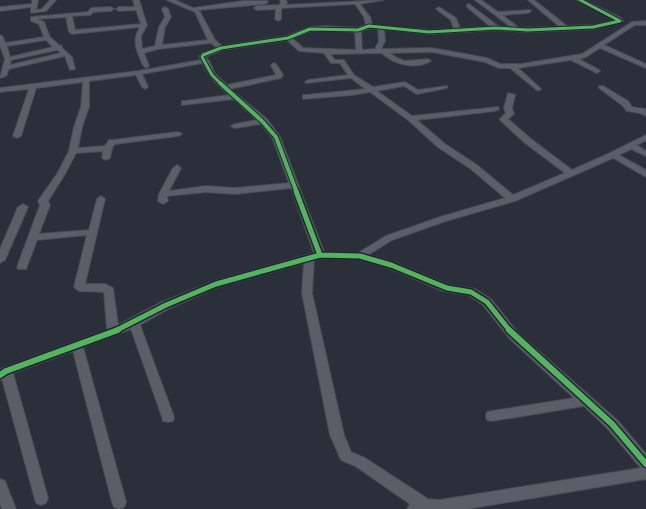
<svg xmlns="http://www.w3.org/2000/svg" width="646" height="509" viewBox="0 0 646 509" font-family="Signika,sans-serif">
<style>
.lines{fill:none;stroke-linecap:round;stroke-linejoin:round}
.minor-casing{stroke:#464a53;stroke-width:2}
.minor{fill:#5a5e67;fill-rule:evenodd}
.cycleway-far3-casing{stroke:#1d2434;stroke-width:5}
.cycleway-far2-casing{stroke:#1d2434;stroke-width:6}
.cycleway-far1-casing{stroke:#1d2434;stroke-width:8}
.cycleway-casing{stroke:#1d2434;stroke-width:9}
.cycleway-far3{stroke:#56b35d;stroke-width:3}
.cycleway-far2{stroke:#56b35d;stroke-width:4}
.cycleway-far1{stroke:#56b35d;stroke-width:5}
.cycleway{stroke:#56b35d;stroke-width:6}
</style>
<rect width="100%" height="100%" fill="#2a2f3a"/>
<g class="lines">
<g class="minor-casing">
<path id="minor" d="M 32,0 L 38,0 L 36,10 L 42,9 L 50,0 L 56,0 L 46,11 L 31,13 L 31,7 L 0,11 L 0,7 L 32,4 Z
M 133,0 L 139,0 L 147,25 L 141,36 L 142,49 L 155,46 L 159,27 L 165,17 L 162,9 L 165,7 L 168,9 L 171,17 L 165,27 L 162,45 L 208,40 L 195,12 L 167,0 L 175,0 L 193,8 L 243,1 L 267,1 L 268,2 L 265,4 L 199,10 L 215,40 L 222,46 L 287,36 L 310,27 L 325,26 L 357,28 L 366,25 L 364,17 L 355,4 L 282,8 L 281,10 L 281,19 L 278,21 L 275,19 L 276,9 L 257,10 L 254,8 L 257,6 L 279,5 L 281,3 L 280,0 L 286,0 L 287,3 L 285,5 L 383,0 L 360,4 L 370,17 L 372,25 L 429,30 L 454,29 L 451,20 L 436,9 L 439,7 L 456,18 L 460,28 L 491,27 L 467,7 L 467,5 L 469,4 L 498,26 L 511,27 L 475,0 L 481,0 L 498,12 L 530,10 L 531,11 L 528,13 L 502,15 L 519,28 L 560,27 L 528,0 L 534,0 L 567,26 L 593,25 L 617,20 L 577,0 L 584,0 L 621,18 L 623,21 L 593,29 L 528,32 L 496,30 L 429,34 L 384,29 L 385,41 L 381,49 L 432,48 L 487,58 L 500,64 L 521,64 L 582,54 L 632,22 L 646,21 L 646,25 L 635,25 L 604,45 L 646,64 L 646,68 L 600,48 L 586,57 L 579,59 L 599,70 L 600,71 L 597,73 L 571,60 L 518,68 L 540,88 L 541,89 L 538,91 L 510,68 L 499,68 L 485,62 L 432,52 L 389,53 L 397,58 L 405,61 L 428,59 L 431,61 C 417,70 394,65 382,53 L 330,54 L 335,60 L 344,60 L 354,75 L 373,87 L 405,82 L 418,90 L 447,86 L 447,88 L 417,94 L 404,86 L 377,91 L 412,116 L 498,107 L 499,109 L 495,111 L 417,120 L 445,144 L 477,165 L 513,195 L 565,173 L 525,143 L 501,121 L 500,119 L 506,113 L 504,108 L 508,93 L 515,95 L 512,108 L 514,114 L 508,119 L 531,139 L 572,170 L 610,153 L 646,135 L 646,140 L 637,145 L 646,151 L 646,156 L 631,149 L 619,155 L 646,170 L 646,177 L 613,158 L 515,201 L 446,221 L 392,240 L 368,255 L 395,263 L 449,285 L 475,289 L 491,299 L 518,333 L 617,420 L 646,454 L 646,479 L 467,509 L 407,509 L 410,504 L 355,466 L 341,460 L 330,435 L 302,293 L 304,263 L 220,286 L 170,308 L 140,325 L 174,417 L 173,421 L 168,422 L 163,421 L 162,417 L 131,329 L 83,347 L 126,502 L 124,507 L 119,509 L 114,507 L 112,502 L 73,351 L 13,373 L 48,498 L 46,503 L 41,505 L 36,503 L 2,379 L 0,380 L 0,369 L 107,330 L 104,292 L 79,291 L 74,287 L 87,235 L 37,240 L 26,269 L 18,269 L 17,267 L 40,205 L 38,201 L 57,174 L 69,151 L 74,127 L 81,107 L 83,82 L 36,88 L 21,136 L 17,138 L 13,136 L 29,89 L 0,92 L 0,88 L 138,71 L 201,60 L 199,57 L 201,54 L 217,48 L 211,43 L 158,49 L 144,53 L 149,66 L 146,68 C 142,65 142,63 140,58 C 135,47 133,39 140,27 L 72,34 L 69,32 L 66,17 L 37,19 L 44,22 L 50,37 L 59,45 L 62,46 L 62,48 L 72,57 L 75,69 L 70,70 L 65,56 L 9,69 L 6,76 L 0,78 L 5,59 L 0,46 L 0,35 L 3,37 L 5,43 L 44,37 L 39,24 L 31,21 L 31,17 L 88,12 L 91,8 L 111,7 L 114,9 L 111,11 L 93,12 L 90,15 L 72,16 L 75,30 L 141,24 L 136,10 L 119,11 L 116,9 L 119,7 L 135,7 ZM 370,28 L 378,29 L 379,41 L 375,49 L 362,50 L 361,31 ZM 325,30 L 355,32 L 356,50 L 303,48 L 292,38 L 311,31 ZM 46,40 L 53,47 L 10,57 L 7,46 ZM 287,40 L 299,51 L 324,53 L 331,63 L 340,63 L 348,75 L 308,80 L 305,82 L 306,83 L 351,78 L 365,89 L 306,95 L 303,95 L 303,99 L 352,95 L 370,92 L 408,120 L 439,148 L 471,169 L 505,198 L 440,217 L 386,236 L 358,253 L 324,252 L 280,137 L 267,119 L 230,89 L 281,78 L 283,75 L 276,64 L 274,63 L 271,65 L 276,75 L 227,85 L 215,74 L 209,61 L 205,57 L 222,50 ZM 57,50 L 61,53 L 10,65 L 11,60 ZM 203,63 C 209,77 219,86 229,95 L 185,101 L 182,101 L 182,105 L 234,99 L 257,120 L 235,124 L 231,126 L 235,128 L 261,124 L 272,137 L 289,183 L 235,188 L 206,186 L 169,191 L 181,168 L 177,165 L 173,168 L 159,194 L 158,201 L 163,204 L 168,201 L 167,196 L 206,192 L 235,194 L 291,188 L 314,253 L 212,282 L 162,302 L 118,325 L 113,288 L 105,284 L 85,284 L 105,199 L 101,196 L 97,199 L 89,230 L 39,234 L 50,205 L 48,201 L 65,174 L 76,153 L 103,151 L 102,158 L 106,160 L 110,158 L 112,148 L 115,144 L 178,136 L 182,134 L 178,132 L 112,140 L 109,140 L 105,146 L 78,148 L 82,127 L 89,107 L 89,81 L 136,75 L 142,87 L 145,89 L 148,87 L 142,74 ZM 320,258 L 360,259 L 387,267 L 443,291 L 468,295 L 483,305 L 510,339 L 574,398 L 492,411 L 487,412 L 486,416 L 487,420 L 492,421 L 584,406 L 607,428 L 641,468 L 439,500 L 428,499 L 365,458 L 351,452 L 344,435 L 312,293 L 314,260 Z
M 599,86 L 603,86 L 628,101 L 632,107 L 645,109 L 646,116 L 640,113 L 627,111 L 622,105 L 599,88 Z
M 23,204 L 28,207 L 5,260 L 0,263 L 0,249 L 18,207 Z
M 0,479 L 5,481 L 16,509 L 2,509 L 0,504 Z"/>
</g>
<use href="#minor" class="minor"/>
<g class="cycleway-far3-casing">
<path id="cycleway-far3" d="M 222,85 L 212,75 L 202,57 L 203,55 L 221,48 L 288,38 L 310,29 L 358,30 L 369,26 L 429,32 L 496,28 L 528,30 L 593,27 L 620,21 L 580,0"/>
</g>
<g class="cycleway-far2-casing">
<path id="cycleway-far2" d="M 220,83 L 262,121 L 276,137 L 297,193"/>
</g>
<g class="cycleway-far1-casing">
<path id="cycleway-far1" d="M 296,191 L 320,255
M 115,331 L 166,305 L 216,284 L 320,255 L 360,256 L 391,265 L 447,288 L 471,292 L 487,302 L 510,331"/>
</g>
<g class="cycleway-casing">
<path id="cycleway" d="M 509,330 L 612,424 L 646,464
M 0,375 L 6,371 L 118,330"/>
</g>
<use href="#cycleway-far3" class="cycleway-far3"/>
<use href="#cycleway-far2" class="cycleway-far2"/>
<use href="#cycleway-far1" class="cycleway-far1"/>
<use href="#cycleway" class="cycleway"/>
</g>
</svg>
